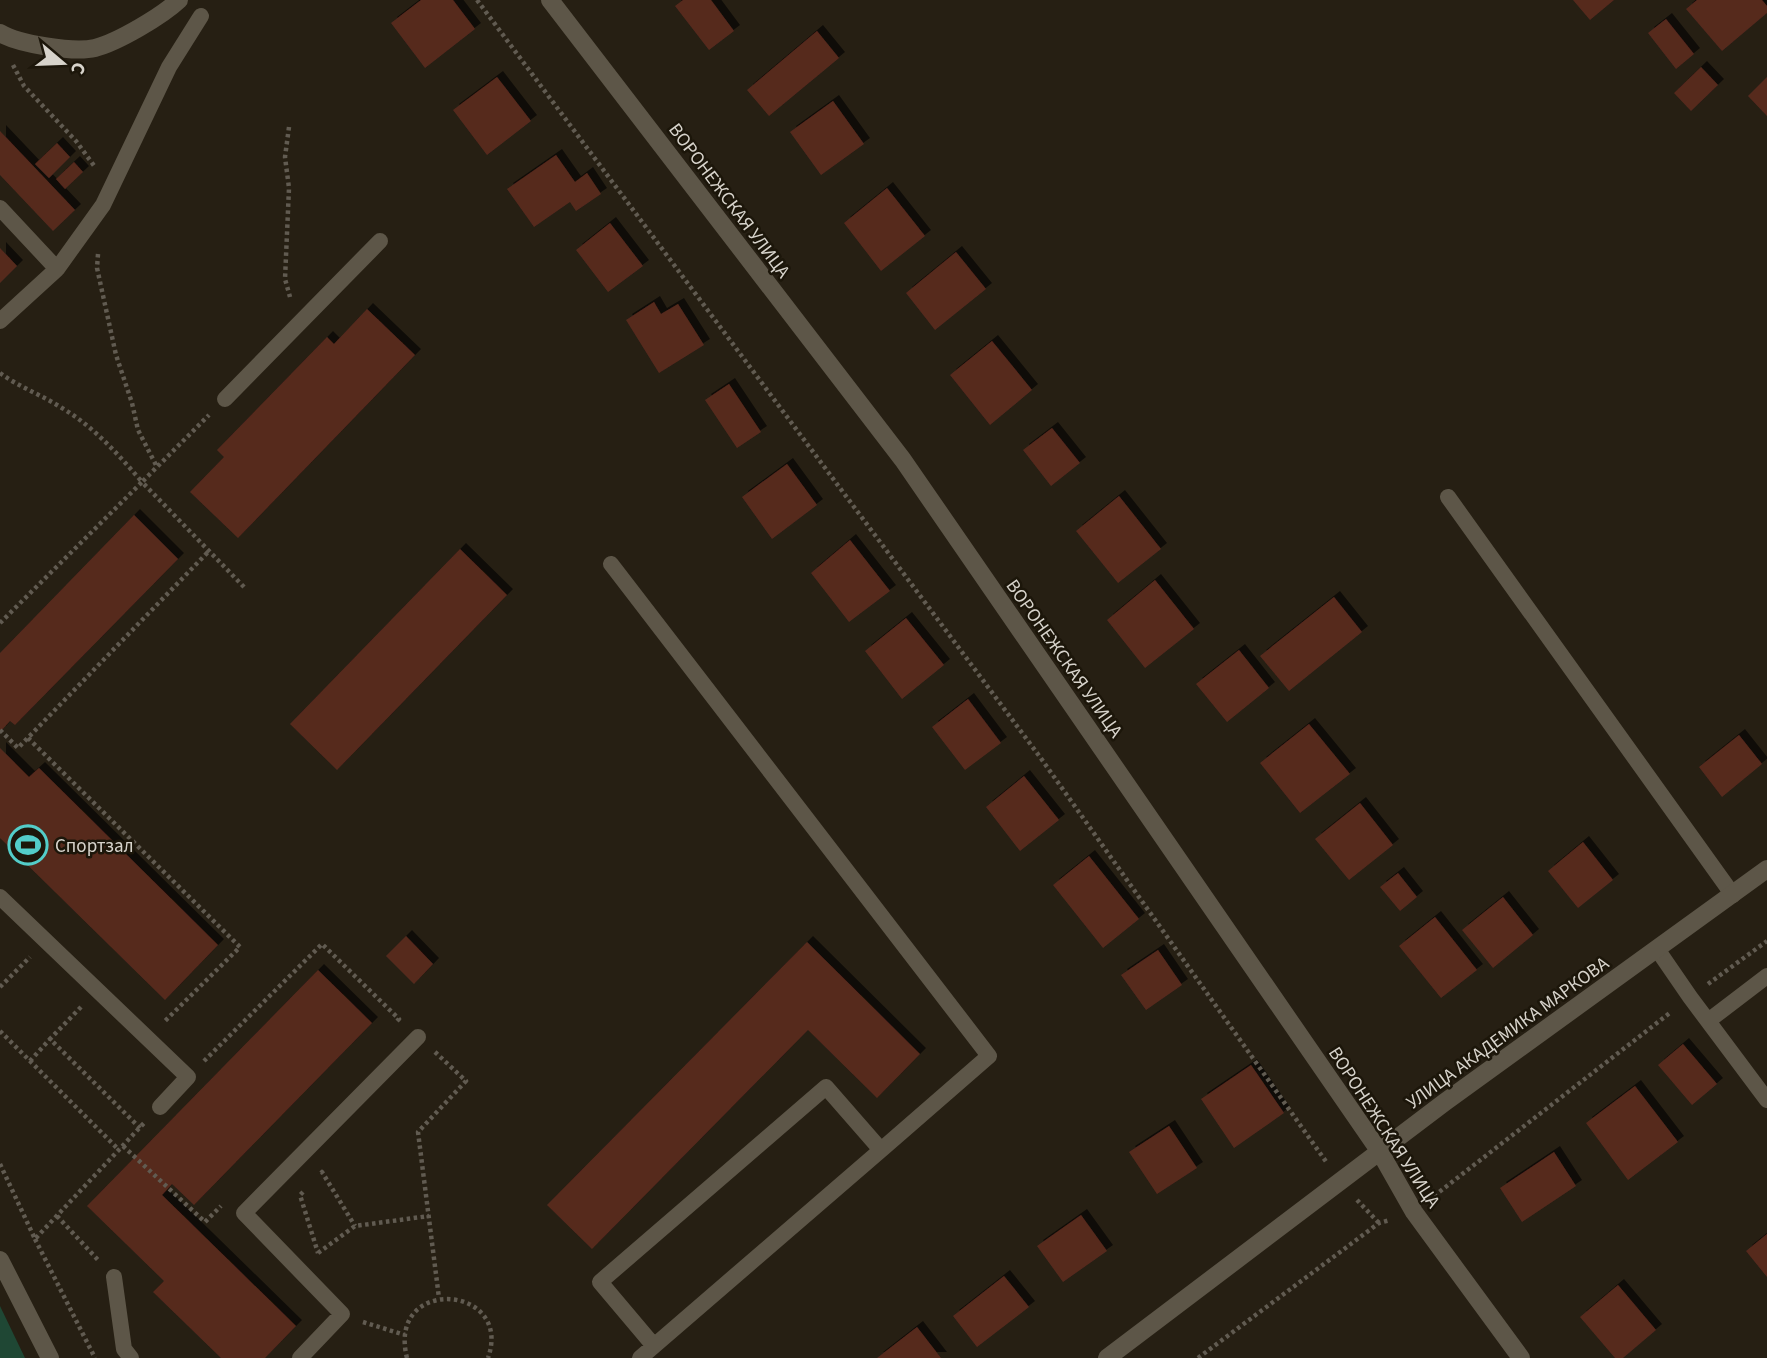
<svg xmlns="http://www.w3.org/2000/svg" width="1767" height="1358" viewBox="0 0 1767 1358" font-family="'Source Sans 3',sans-serif">
<style>
.green{fill:#1f4734}
.building{fill:#56291e;filter:url(#shadow)}
.lines{fill:none;stroke-linecap:round;stroke-linejoin:round}
.path{stroke:#615b51;stroke-width:4.5;stroke-dasharray:3.5 3.5;stroke-linecap:butt}
.service{stroke:#5d5648;stroke-width:16}
.minor{stroke:#5d5648;stroke-width:18}
.labels{text-anchor:middle;stroke-width:5;stroke-linejoin:round;paint-order:stroke}
.street-label{font-size:19px;fill:#d7d3cb;stroke:#1c160a}
.poi-label{font-size:19px;fill:#d7d3cb;stroke:#1c160a;text-anchor:start}
</style>
<defs>
<filter id="shadow"><feDropShadow dx="6" dy="-6" stdDeviation="0" flood-color="#0009"/></filter>
</defs>
<rect width="100%" height="100%" fill="#261f13"/>
<path class="green" d="M 0,1306 L 25,1358 L 0,1358 Z"/>
<path class="building" d="M 421,0 L 453,0 L 475,29 L 425,68 L 391,23 Z
M 683,0 L 711,0 L 734,31 L 709,50 L 675,6 Z
M 1573,0 L 1614,0 L 1590,20 Z
M 1697,0 L 1762,0 L 1767,6 L 1767,13 L 1722,51 L 1686,9 Z
M 1666,19 L 1694,54 L 1676,69 L 1648,33 Z
M 817,31 L 839,58 L 769,116 L 747,90 Z
M 1701,67 L 1718,85 L 1691,111 L 1674,93 Z
M 497,77 L 531,121 L 487,155 L 453,110 Z
M 1767,77 L 1767,116 L 1748,96 Z
M 833,101 L 864,144 L 821,175 L 790,132 Z
M 0,131 L 75,210 L 53,231 L 0,175 Z
M 57,143 L 70,157 L 49,178 L 35,164 Z
M 556,155 L 575,182 L 587,173 L 601,194 L 576,211 L 570,202 L 534,227 L 507,189 Z
M 74,162 L 83,172 L 65,189 L 56,179 Z
M 887,188 L 925,236 L 881,271 L 844,223 Z
M 610,223 L 643,266 L 608,292 L 576,250 Z
M 0,248 L 17,266 L 0,283 Z
M 956,252 L 986,289 L 935,330 L 906,293 Z
M 654,302 L 661,314 L 678,304 L 704,345 L 659,373 L 626,320 Z
M 367,309 L 415,355 L 238,538 L 190,492 L 224,457 L 217,450 L 327,337 L 334,344 Z
M 992,341 L 1032,390 L 990,425 L 950,375 Z
M 729,384 L 761,432 L 737,448 L 705,400 Z
M 1052,428 L 1080,463 L 1051,486 L 1023,450 Z
M 787,464 L 817,505 L 772,539 L 742,497 Z
M 1119,496 L 1161,549 L 1118,583 L 1076,531 Z
M 134,515 L 178,559 L 15,725 L 10,721 L 0,732 L 0,653 Z
M 850,540 L 890,591 L 849,622 L 811,573 Z
M 460,549 L 507,595 L 337,770 L 290,724 Z
M 1155,580 L 1194,629 L 1145,668 L 1107,620 Z
M 1334,597 L 1362,632 L 1289,691 L 1260,656 Z
M 906,618 L 944,665 L 902,699 L 865,651 Z
M 1239,650 L 1269,688 L 1227,722 L 1196,684 Z
M 968,699 L 1001,743 L 965,770 L 932,727 Z
M 1309,724 L 1350,774 L 1300,813 L 1260,763 Z
M 1739,735 L 1762,764 L 1722,797 L 1699,767 Z
M 0,748 L 29,777 L 39,768 L 218,945 L 165,1000 L 0,838 Z
M 1024,776 L 1059,820 L 1020,851 L 986,807 Z
M 1360,803 L 1393,845 L 1349,880 L 1315,839 Z
M 1583,842 L 1613,880 L 1578,908 L 1548,871 Z
M 1089,856 L 1139,919 L 1103,948 L 1053,885 Z
M 1398,873 L 1417,897 L 1400,911 L 1380,887 Z
M 1503,897 L 1533,935 L 1493,968 L 1462,930 Z
M 1435,917 L 1477,970 L 1441,998 L 1399,946 Z
M 406,936 L 433,964 L 414,984 L 386,956 Z
M 807,942 L 920,1054 L 877,1098 L 808,1030 L 592,1249 L 547,1205 Z
M 1158,950 L 1182,985 L 1146,1010 L 1121,975 Z
M 318,970 L 372,1023 L 194,1205 L 172,1184 L 162,1195 L 296,1326 L 265,1358 L 221,1358 L 153,1292 L 164,1281 L 87,1206 Z
M 1683,1044 L 1717,1084 L 1692,1105 L 1658,1065 Z
M 1251,1065 L 1284,1113 L 1234,1148 L 1201,1099 Z
M 1635,1086 L 1678,1142 L 1628,1180 L 1586,1123 Z
M 1169,1126 L 1197,1168 L 1157,1194 L 1129,1152 Z
M 1554,1152 L 1576,1186 L 1522,1222 L 1500,1188 Z
M 1081,1215 L 1107,1251 L 1063,1282 L 1037,1246 Z
M 1767,1234 L 1767,1277 L 1746,1251 Z
M 1004,1276 L 1029,1307 L 977,1347 L 953,1316 Z
M 1618,1285 L 1656,1330 L 1623,1358 L 1615,1358 L 1580,1317 Z
M 917,1327 L 941,1358 L 877,1358 Z"/>
<g class="lines">
<path class="path" d="M 477,0 L 1040,757 L 1327,1163
M 13,65 L 24,86 L 76,141 L 95,167
M 289,127 L 285,157 L 289,188 L 285,279 L 290,297
M 98,254 L 97,268 L 116,355 L 132,403 L 138,430 L 157,467
M 0,373 C 19,387 42,395 62,408 C 94,427 118,454 142,482 L 209,415
M 0,623 L 142,482 L 244,587
M 0,730 L 18,748 L 209,551
M 28,738 L 240,947 L 165,1021
M 1708,984 L 1767,941
M 0,987 L 30,957
M 81,1007 L 50,1039 L 140,1128
M 0,1031 L 119,1150
M 435,1052 L 466,1081 L 418,1132 L 439,1298
M 30,1061 L 50,1039
M 204,1061 L 322,944 L 399,1019 L 396,1022
M 123,1146 L 205,1222 L 221,1206
M 0,1164 L 35,1239 L 145,1122
M 321,1173 L 322,1172 L 355,1226
M 303,1192 L 300,1195 L 318,1253
M 1434,1196 L 1671,1012
M 1357,1200 L 1379,1223
M 57,1216 L 99,1261
M 35,1239 L 95,1358
M 318,1253 L 355,1226 L 429,1216
M 363,1322 L 405,1335
M 407,1358 C 386,1275 514,1284 488,1358
M 1198,1358 L 1379,1223 L 1390,1220"/>
<path class="service" d="M 0,208 L 57,269 L 0,321
M 57,269 L 103,205 L 169,67 L 201,16
M 225,399 L 380,241
M 1448,497 L 1733,895
M 611,564 L 989,1056 L 881,1150
M 0,897 L 188,1077 L 160,1107
M 1657,949 L 1690,997 L 1767,1100
M 1708,1021 L 1767,976
M 114,1277 L 124,1349 L 131,1358
M 300,1358 L 342,1314 L 244,1213 L 418,1037
M 640,1358 L 881,1150 L 826,1087 L 600,1282 L 654,1346"/>
<path class="minor" d="M 550,0 L 903,460 L 1380,1152 L 1414,1212 L 1521,1358
M 0,33 C 18,44 74,53 95,48 C 118,42 162,16 179,0
M 0,1260 L 50,1358
M 1107,1358 L 1445,1102 L 1767,869"/>
</g>
<defs>
<g id="stadium-ring" transform="scale(2.0125)"><circle r="9.5" fill="#1c160a" stroke="#53cdc9" stroke-width="1.5"/><path d="M0-5a6.5 5 0 1 0 0 10a6.5 5 0 1 0 0-10ZM-3.5-1.8h7v3.6h-7Z" fill="#53cdc9"/></g>
</defs>
<g fill-rule="evenodd">
<use href="#stadium-ring" x="28" y="845"/>
</g>
<g class="labels">
<g class="street-label">
<text transform="translate(730 200) rotate(53)" y="7">ВОРОНЕЖСКАЯ УЛИЦА</text>
<text transform="translate(1065 658) rotate(55)" y="7">ВОРОНЕЖСКАЯ УЛИЦА</text>
<text transform="translate(1507 1032) rotate(-36)" y="7">УЛИЦА АКАДЕМИКА МАРКОВА</text>
<text transform="translate(1385 1127) rotate(57)" y="7">ВОРОНЕЖСКАЯ УЛИЦА</text>
</g>
<g class="poi-label">
<text x="55" y="852">Спортзал</text>
</g>
</g>
<g transform="translate(63 63) rotate(109)" stroke="#1c160a" stroke-width="5" paint-order="stroke">
<path d="M0-5L12 26L0 18L-12 26Z" fill="#d7d3cb"/>
<text y="-10" font-size="19" font-weight="bold" text-anchor="middle" fill="#d7d3cb">С</text>
</g>
</svg>
